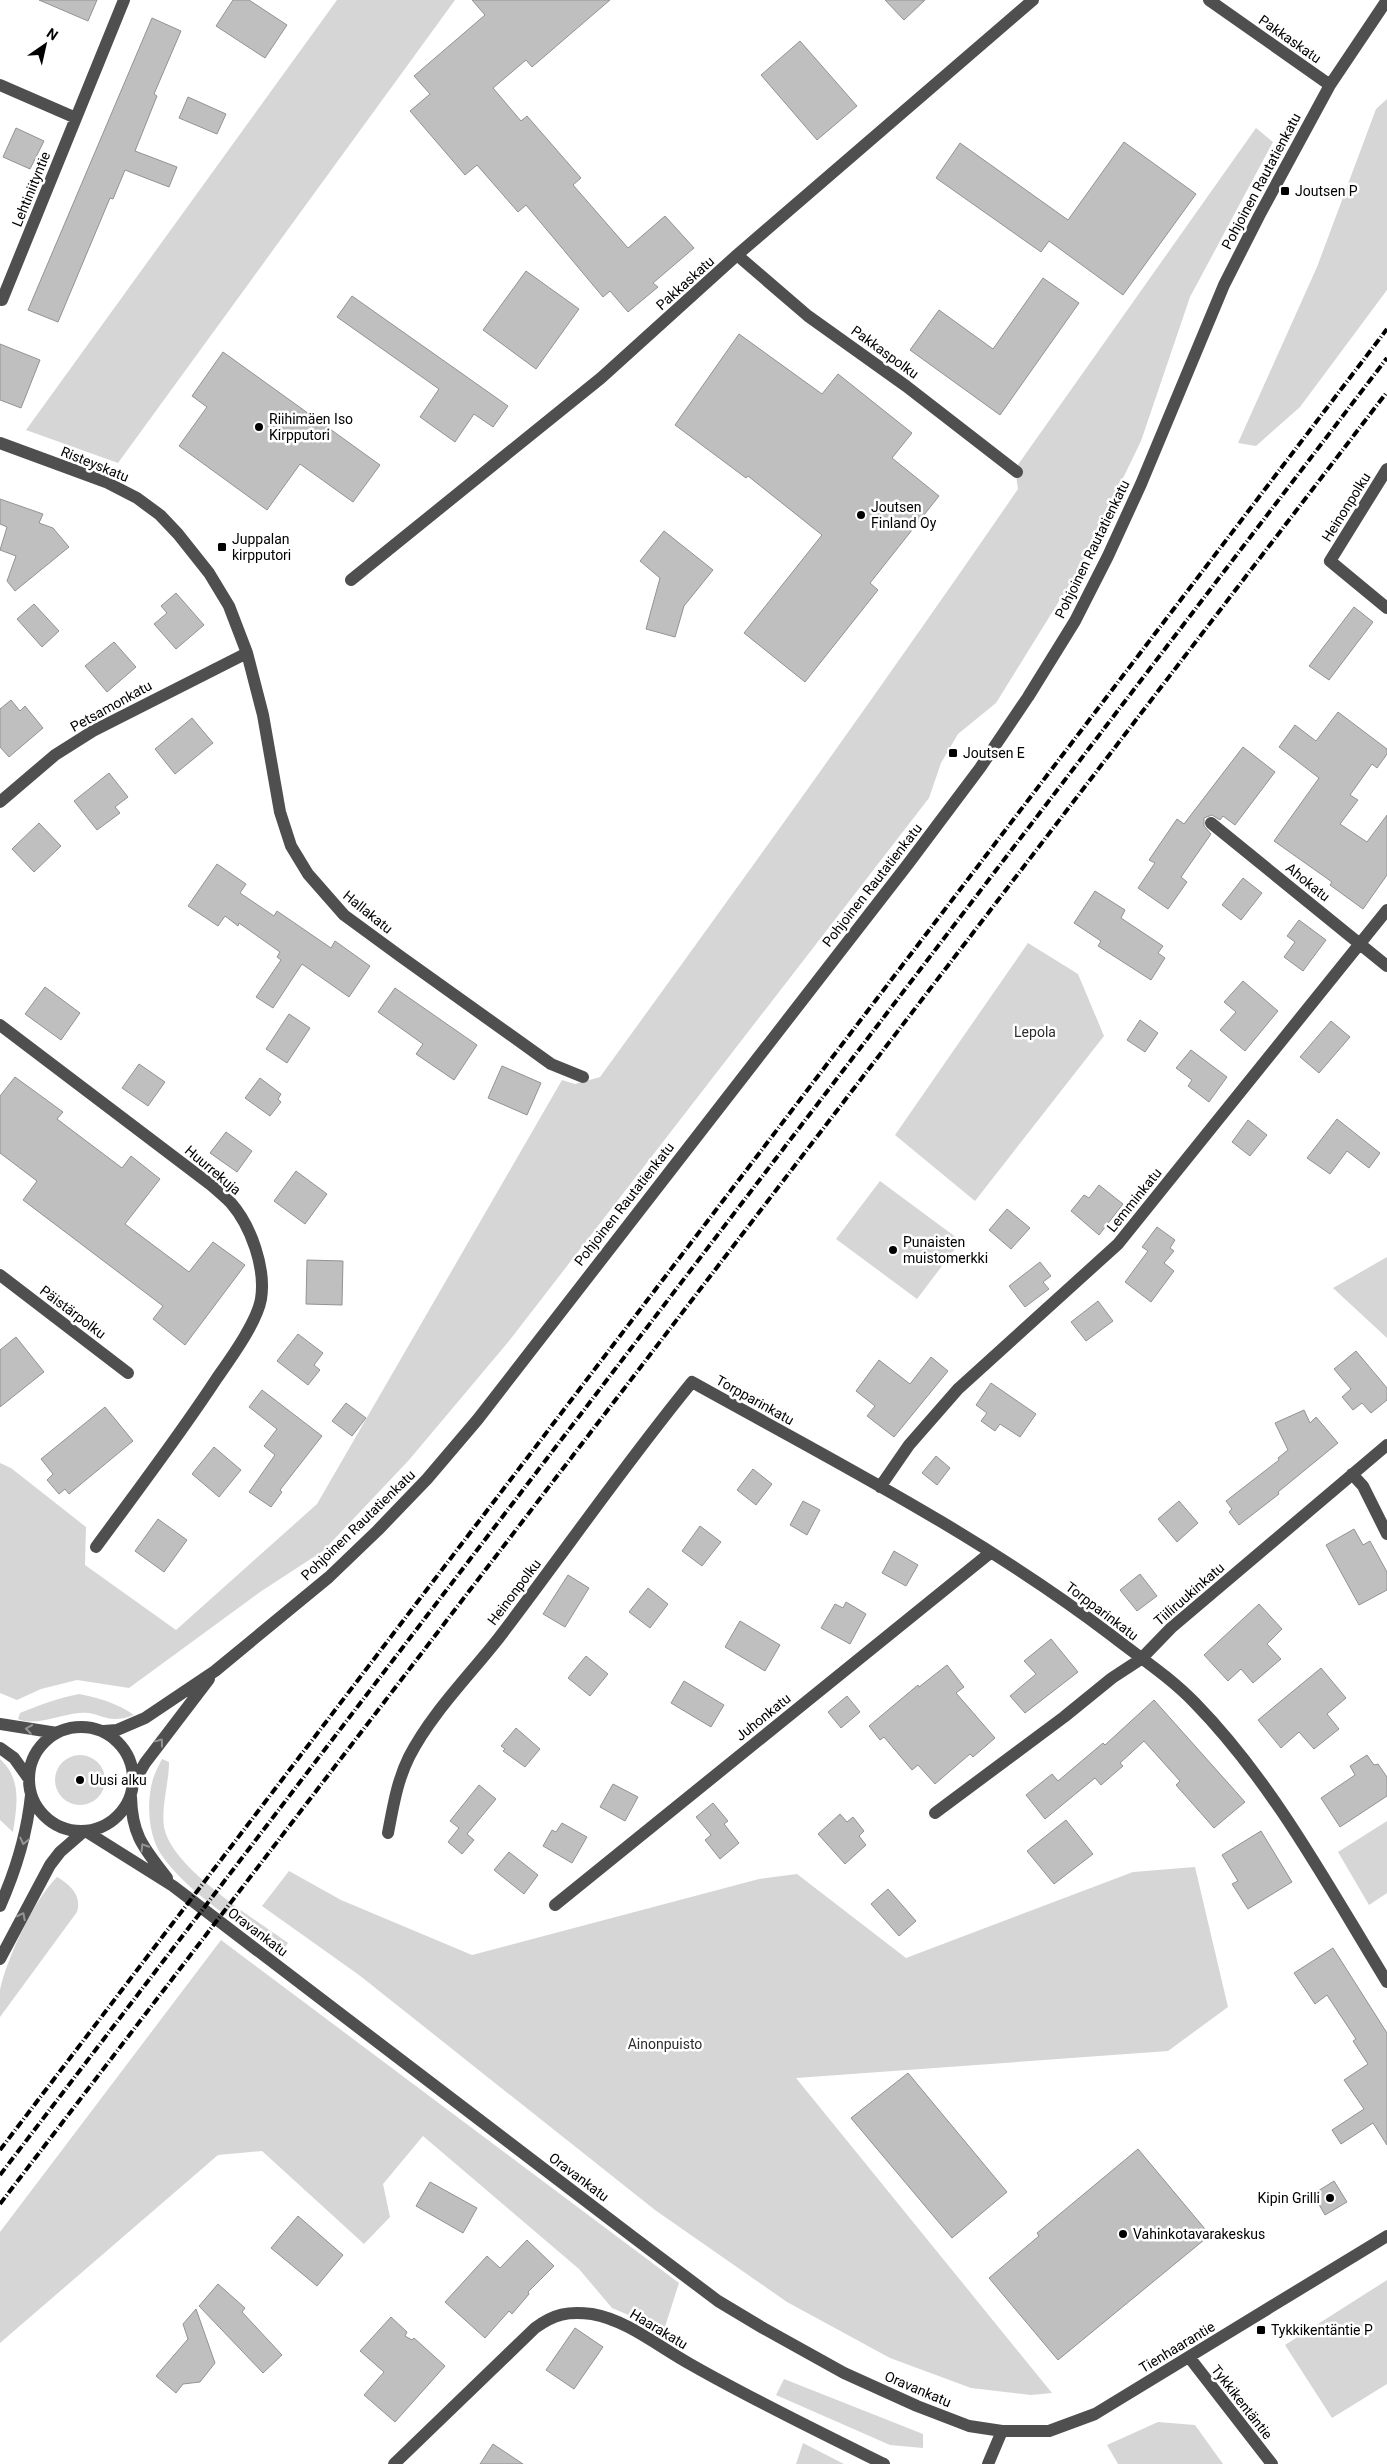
<svg xmlns="http://www.w3.org/2000/svg" width="1387" height="2464" viewBox="0 0 1387 2464" font-family="Roboto,sans-serif">
<style>
.green{fill:#d6d6d6}
.building{fill:#bfbfbf;stroke:#939393}
.lines{fill:none;stroke-linecap:round;stroke-linejoin:round}
.minor{stroke:#4f4f4f;stroke-width:12}
.rail{stroke:#000;stroke-width:4;stroke-dasharray:8 2.5 1 2.5;stroke-linecap:butt}
.oneway{stroke:#959595}
.poi-dot{fill:#000;stroke:#fff;stroke-width:2}
.labels{text-anchor:middle;stroke-width:5;stroke-linejoin:round;paint-order:stroke}
.street-label{font-size:14px;fill:#000;stroke:#fff}
.poi-label{font-size:14px;fill:#000;stroke:#fff;text-anchor:start}
.park-label{font-size:14px;fill:#2d2d2d;stroke:#fff}
</style>
<rect width="100%" height="100%" fill="#fff"/>
<path class="green" d="M 337,0 L 455,0 L 118,463 L 26,430 Z
M 1387,99 L 1387,290 L 1300,407 L 1256,446 L 1238,443 L 1317,267 L 1376,109 Z
M 1256,128 L 1273,142 L 1190,297 L 1141,441 L 1079,569 L 996,703 L 958,734 L 941,763 L 929,798 L 509,1341 L 409,1460 L 323,1551 L 260,1592 L 129,1688 L 77,1680 L 41,1689 L 17,1700 L 0,1693 L 0,1463 L 11,1468 L 86,1527 L 85,1565 L 176,1630 L 317,1504 L 562,1080 L 575,1084 L 600,1077 C 741,883 882,687 1018,489 L 1015,469 Z
M 1028,943 L 1078,974 L 1104,1036 L 975,1201 L 895,1135 Z
M 880,1181 L 961,1241 L 917,1299 L 836,1239 Z
M 1387,1257 L 1387,1338 L 1333,1288 Z
M 79,1694 C 99,1698 117,1703 134,1715 C 105,1726 102,1711 80,1713 C 61,1714 36,1727 18,1719 L 20,1713 C 40,1705 58,1698 79,1694 Z
M55 1780a25 25 0 1 1 50 0a25 25 0 1 1-50 0Z
M 0,1759 C 22,1779 17,1805 13,1832 L 0,1820 Z
M 162,1759 L 169,1762 C 169,1784 161,1805 164,1827 C 171,1868 255,1919 288,1943 L 280,1954 C 242,1925 191,1896 163,1857 C 148,1838 146,1802 153,1779 C 155,1772 159,1765 162,1759 Z
M 1387,1821 L 1387,1893 L 1369,1905 L 1338,1852 Z
M 1195,1867 L 1228,2007 L 1168,2051 L 796,2078 L 1052,2393 L 1031,2395 L 971,2388 L 890,2358 L 787,2302 L 655,2210 L 359,1975 L 262,1906 L 289,1871 L 341,1900 L 472,1955 L 759,1879 L 797,1874 L 906,1958 L 1133,1872 Z
M 57,1877 C 71,1885 82,1896 77,1912 L 0,2017 C 0,2008 0,1998 0,1990 C 6,1960 35,1898 57,1877 Z
M 221,1940 L 679,2283 L 664,2330 L 612,2308 L 579,2269 L 423,2136 L 383,2184 L 390,2217 L 364,2244 L 262,2151 L 218,2155 L 0,2343 L 0,2232 Z
M 1387,2280 L 1387,2384 L 1332,2418 L 1285,2345 Z
M 784,2379 L 923,2434 L 923,2448 L 890,2445 L 776,2395 Z
M 1158,2422 L 1195,2425 L 1223,2464 L 1118,2464 L 1107,2445 Z
M 803,2443 L 844,2464 L 796,2464 Z"/>
<path class="building" d="M 39,0 L 97,0 L 88,21 Z
M 233,0 L 249,0 L 287,25 L 265,58 L 216,26 Z
M 472,0 L 610,0 L 532,67 L 526,60 L 493,88 L 521,121 L 527,116 L 581,178 L 573,185 L 628,248 L 665,216 L 694,248 L 653,283 L 658,287 L 628,312 L 610,291 L 603,297 L 526,205 L 518,212 L 477,165 L 465,175 L 410,111 L 430,94 L 414,76 L 485,15 Z
M 885,0 L 925,0 L 904,20 Z
M 152,18 L 181,31 L 154,94 L 157,96 L 135,151 L 177,167 L 169,187 L 125,170 L 113,199 L 110,198 L 58,322 L 28,310 Z
M 800,41 L 857,106 L 817,140 L 761,75 Z
M 188,97 L 226,114 L 217,134 L 179,118 Z
M 16,128 L 44,141 L 30,169 L 3,157 Z
M 1124,142 L 1196,194 L 1123,295 L 1049,241 L 1041,252 L 936,178 L 960,143 L 1068,220 Z
M 526,271 L 579,309 L 536,369 L 483,330 Z
M 1043,278 L 1079,303 L 1000,415 L 910,350 L 939,310 L 993,349 Z
M 352,296 L 508,406 L 493,427 L 474,414 L 455,442 L 420,417 L 439,389 L 337,317 Z
M 739,334 L 822,394 L 838,374 L 912,433 L 892,458 L 939,496 L 870,583 L 878,590 L 805,682 L 744,633 L 822,535 L 748,476 L 746,478 L 675,425 Z
M 0,344 L 40,360 L 21,408 L 0,400 Z
M 223,352 L 380,465 L 353,502 L 300,464 L 267,510 L 179,446 L 207,407 L 192,396 Z
M 0,499 L 43,514 L 39,523 L 53,528 L 69,547 L 15,591 L 7,581 L 16,556 L 0,550 L 7,527 L 0,524 Z
M 664,531 L 713,570 L 684,606 L 675,637 L 646,629 L 660,578 L 640,561 Z
M 176,593 L 204,625 L 176,649 L 154,624 L 167,613 L 161,606 Z
M 34,604 L 59,631 L 42,647 L 17,619 Z
M 1354,607 L 1373,622 L 1329,680 L 1309,666 Z
M 114,642 L 136,667 L 107,692 L 85,666 Z
M 11,700 L 20,711 L 25,706 L 43,728 L 9,757 L 0,747 L 0,709 Z
M 1338,712 L 1387,749 L 1387,754 L 1377,768 L 1372,764 L 1350,795 L 1358,800 L 1340,824 L 1367,842 L 1387,815 L 1387,875 L 1363,909 L 1330,885 L 1332,882 L 1274,841 L 1319,778 L 1279,747 L 1295,725 L 1316,741 Z
M 192,718 L 213,743 L 175,774 L 155,749 Z
M 1243,747 L 1275,772 L 1235,825 L 1223,816 L 1220,820 L 1212,815 L 1204,818 L 1204,826 L 1211,834 L 1181,877 L 1187,882 L 1168,909 L 1138,888 L 1155,863 L 1149,860 L 1177,819 L 1184,824 Z
M 109,773 L 128,797 L 115,807 L 120,813 L 97,830 L 74,801 Z
M 39,823 L 61,846 L 34,872 L 12,849 Z
M 217,864 L 246,884 L 240,893 L 274,916 L 277,911 L 331,948 L 335,941 L 370,966 L 349,997 L 302,964 L 273,1008 L 256,997 L 281,960 L 277,957 L 280,952 L 239,923 L 238,926 L 225,916 L 218,926 L 188,906 Z
M 1243,878 L 1262,893 L 1241,920 L 1222,905 Z
M 1095,891 L 1125,910 L 1121,918 L 1163,946 L 1158,953 L 1165,958 L 1151,980 L 1098,946 L 1101,941 L 1074,923 Z
M 1299,920 L 1326,940 L 1303,971 L 1284,957 L 1295,942 L 1287,936 Z
M 1243,981 L 1278,1011 L 1245,1051 L 1220,1030 L 1236,1012 L 1224,1002 Z
M 45,987 L 80,1013 L 61,1040 L 25,1014 Z
M 395,988 L 477,1045 L 454,1080 L 416,1054 L 423,1044 L 378,1012 Z
M 289,1014 L 310,1028 L 287,1063 L 266,1049 Z
M 1140,1020 L 1158,1033 L 1145,1052 L 1127,1040 Z
M 1331,1021 L 1350,1037 L 1319,1073 L 1300,1057 Z
M 1191,1050 L 1227,1077 L 1209,1102 L 1188,1086 L 1192,1080 L 1176,1068 Z
M 139,1064 L 165,1082 L 148,1106 L 122,1088 Z
M 502,1066 L 541,1083 L 527,1115 L 488,1098 Z
M 15,1077 L 63,1112 L 57,1119 L 122,1168 L 131,1156 L 160,1179 L 125,1224 L 189,1272 L 213,1242 L 245,1265 L 185,1345 L 153,1319 L 163,1306 L 23,1200 L 37,1181 L 0,1153 L 0,1096 Z
M 260,1078 L 281,1094 L 278,1099 L 281,1102 L 270,1116 L 245,1098 Z
M 1337,1119 L 1380,1153 L 1369,1168 L 1347,1151 L 1330,1174 L 1307,1158 Z
M 1248,1120 L 1267,1135 L 1250,1156 L 1232,1142 Z
M 226,1132 L 252,1151 L 237,1172 L 210,1153 Z
M 296,1171 L 327,1194 L 305,1224 L 274,1201 Z
M 1099,1185 L 1123,1204 L 1099,1235 L 1071,1211 L 1084,1195 L 1089,1198 Z
M 1007,1209 L 1030,1228 L 1011,1249 L 989,1230 Z
M 1157,1227 L 1175,1240 L 1170,1248 L 1174,1251 L 1164,1263 L 1174,1271 L 1151,1302 L 1125,1282 L 1148,1251 L 1142,1247 Z
M 307,1260 L 343,1261 L 342,1305 L 306,1304 Z
M 1040,1262 L 1051,1276 L 1043,1282 L 1049,1289 L 1025,1307 L 1009,1286 Z
M 1098,1301 L 1113,1321 L 1086,1341 L 1071,1322 Z
M 298,1334 L 323,1353 L 314,1365 L 320,1370 L 308,1385 L 277,1361 Z
M 16,1337 L 44,1372 L 0,1407 L 0,1350 Z
M 1356,1351 L 1387,1388 L 1387,1400 L 1371,1413 L 1362,1403 L 1353,1410 L 1342,1397 L 1351,1389 L 1334,1369 Z
M 931,1357 L 948,1371 L 894,1437 L 867,1416 L 875,1406 L 856,1391 L 879,1360 L 910,1384 Z
M 991,1383 L 1036,1414 L 1020,1437 L 1000,1424 L 995,1431 L 981,1421 L 987,1413 L 976,1405 Z
M 262,1390 L 322,1436 L 280,1490 L 282,1492 L 271,1507 L 249,1492 L 275,1455 L 264,1446 L 277,1429 L 249,1407 Z
M 346,1403 L 366,1418 L 352,1436 L 332,1421 Z
M 105,1407 L 133,1441 L 69,1494 L 65,1489 L 59,1494 L 47,1480 L 53,1474 L 41,1459 Z
M 1304,1410 L 1310,1423 L 1316,1417 L 1338,1443 L 1278,1492 L 1279,1494 L 1239,1525 L 1229,1512 L 1232,1509 L 1226,1501 L 1279,1460 L 1278,1458 L 1288,1450 L 1275,1423 Z
M 214,1447 L 241,1470 L 219,1497 L 192,1474 Z
M 936,1456 L 950,1468 L 937,1485 L 922,1473 Z
M 753,1469 L 772,1484 L 756,1505 L 737,1490 Z
M 803,1501 L 820,1510 L 807,1535 L 790,1525 Z
M 1179,1501 L 1198,1523 L 1177,1542 L 1158,1519 Z
M 158,1519 L 187,1540 L 164,1572 L 135,1551 Z
M 700,1526 L 721,1542 L 702,1566 L 682,1551 Z
M 1354,1529 L 1363,1545 L 1370,1541 L 1387,1572 L 1387,1590 L 1359,1605 L 1326,1545 Z
M 894,1551 L 918,1565 L 906,1586 L 882,1573 Z
M 1140,1574 L 1157,1596 L 1137,1611 L 1120,1590 Z
M 568,1575 L 589,1588 L 565,1627 L 543,1614 Z
M 648,1588 L 668,1604 L 650,1628 L 629,1612 Z
M 846,1602 L 866,1614 L 850,1644 L 821,1628 L 835,1604 L 843,1608 Z
M 1259,1604 L 1282,1629 L 1267,1644 L 1281,1659 L 1253,1683 L 1241,1669 L 1228,1681 L 1204,1655 Z
M 740,1621 L 780,1645 L 765,1671 L 725,1647 Z
M 1051,1639 L 1078,1672 L 1025,1713 L 1010,1696 L 1036,1674 L 1024,1661 Z
M 586,1656 L 608,1674 L 590,1696 L 568,1678 Z
M 947,1665 L 964,1687 L 956,1693 L 995,1738 L 973,1757 L 970,1754 L 935,1784 L 918,1765 L 912,1770 L 884,1737 L 880,1740 L 869,1726 L 918,1685 L 919,1687 Z
M 1321,1668 L 1346,1698 L 1327,1714 L 1339,1729 L 1314,1749 L 1299,1732 L 1281,1748 L 1258,1720 Z
M 684,1681 L 724,1705 L 711,1727 L 671,1703 Z
M 847,1696 L 860,1712 L 841,1728 L 828,1712 Z
M 1154,1700 L 1245,1802 L 1214,1828 L 1176,1785 L 1180,1781 L 1144,1741 L 1120,1763 L 1123,1766 L 1101,1785 L 1095,1778 L 1045,1819 L 1026,1795 L 1052,1774 L 1058,1781 L 1103,1743 L 1105,1745 Z
M 516,1728 L 540,1749 L 525,1767 L 503,1751 L 505,1749 L 501,1746 Z
M 1367,1755 L 1374,1765 L 1378,1764 L 1387,1777 L 1387,1796 L 1340,1827 L 1321,1798 L 1355,1775 L 1350,1766 Z
M 613,1784 L 638,1797 L 625,1821 L 600,1807 Z
M 479,1785 L 496,1799 L 467,1834 L 474,1840 L 462,1854 L 448,1842 L 459,1828 L 450,1821 Z
M 713,1803 L 728,1821 L 724,1824 L 739,1843 L 720,1859 L 705,1840 L 711,1835 L 696,1817 Z
M 840,1814 L 847,1822 L 853,1817 L 864,1831 L 859,1836 L 866,1845 L 845,1864 L 818,1834 Z
M 1066,1820 L 1093,1854 L 1054,1884 L 1027,1851 Z
M 562,1823 L 587,1837 L 572,1863 L 543,1846 L 552,1830 L 556,1832 Z
M 1261,1831 L 1292,1882 L 1248,1909 L 1232,1884 L 1238,1881 L 1222,1855 Z
M 509,1852 L 538,1875 L 524,1894 L 494,1870 Z
M 888,1889 L 916,1921 L 899,1936 L 871,1904 Z
M 1333,1948 L 1387,2033 L 1387,2145 L 1373,2123 L 1341,2144 L 1332,2130 L 1364,2109 L 1344,2080 L 1368,2064 L 1353,2041 L 1356,2039 L 1327,1995 L 1315,2004 L 1294,1973 Z
M 908,2073 L 1007,2192 L 952,2238 L 851,2118 Z
M 1138,2149 L 1210,2235 L 1058,2360 L 989,2278 L 1039,2236 L 1037,2233 Z
M 1334,2181 L 1347,2202 L 1325,2215 L 1313,2194 Z
M 430,2182 L 477,2208 L 463,2233 L 416,2206 Z
M 298,2216 L 343,2255 L 317,2286 L 271,2248 Z
M 527,2240 L 554,2266 L 528,2292 L 529,2294 L 512,2314 L 509,2311 L 485,2338 L 445,2302 L 487,2256 L 500,2268 Z
M 218,2284 L 245,2308 L 242,2312 L 282,2355 L 263,2373 L 199,2306 Z
M 196,2309 L 215,2363 L 200,2382 L 183,2384 L 176,2393 L 156,2376 L 188,2339 L 183,2324 Z
M 391,2317 L 407,2332 L 405,2336 L 412,2340 L 414,2338 L 445,2366 L 395,2422 L 364,2395 L 384,2372 L 360,2351 Z
M 575,2328 L 603,2347 L 574,2389 L 546,2370 Z
M 493,2444 L 523,2464 L 480,2464 Z"/>
<g class="lines">
<path class="minor" d="M 1209,0 L 1330,85
M 0,85 L 76,118
M 737,255 L 808,316 L 906,386 L 1017,472
M 2,300 L 124,0
M 0,443 L 106,482 L 137,498 L 160,515 L 178,534 L 209,573 L 229,606 L 247,653 L 263,715 L 280,812 L 291,846 L 308,874 L 344,915 L 400,956 L 551,1064 L 583,1077
M 1387,469 L 1330,561 L 1387,608
M 351,580 L 601,378 L 737,255 L 1033,0
M 0,802 L 55,755 L 93,731 L 247,653
M 1211,823 L 1387,966
M 0,1025 L 211,1185 C 218,1191 225,1197 231,1203 C 251,1226 266,1268 261,1299 C 257,1322 231,1358 217,1378 C 179,1436 137,1491 96,1547
M 0,1275 L 128,1373
M 1352,1474 L 1363,1486 L 1387,1534
M 880,1487 L 909,1445 L 958,1389 L 1118,1244 L 1387,910
M 0,1724 L 57,1733
M29 1779a52 52 0 1 1 104 0a52 52 0 1 1-104 0Z
M 104,1731 L 117,1730 L 145,1718 L 215,1671 L 329,1577 L 378,1530 L 427,1479 L 478,1419 L 908,864 L 980,768 L 1028,697 L 1075,621 L 1108,556 L 1141,484 L 1224,285 L 1259,216 L 1330,85 L 1387,0
M 0,1748 L 14,1758 L 29,1779
M 134,1782 L 145,1763 L 209,1679
M 131,1797 C 132,1836 144,1848 167,1878
M 935,1813 L 1064,1717 L 1112,1678 L 1141,1659 L 1171,1628 L 1387,1445
M 87,1832 L 173,1886 L 633,2237 L 718,2301 L 763,2328 L 844,2373 L 917,2406 L 969,2426 L 1002,2431 L 1049,2431 L 1095,2414 L 1387,2236
M 388,1833 C 393,1807 397,1781 409,1757 C 431,1714 468,1677 498,1639 C 563,1554 624,1465 692,1382 C 834,1461 981,1536 1111,1635 C 1139,1657 1170,1677 1195,1703 C 1274,1784 1328,1886 1387,1982
M 555,1905 L 990,1553
M 0,1906 C 16,1870 27,1834 31,1795
M 0,1959 L 50,1865 L 60,1852 L 83,1832
M 1189,2357 L 1272,2464
M 394,2464 L 535,2328 C 554,2314 568,2311 592,2314 C 627,2320 659,2347 690,2364 C 753,2400 819,2432 884,2464
M 988,2464 L 1002,2431"/>
<path class="rail" d="M 0,2150 L 1387,329
M 0,2175 L 1387,358
M 0,2204 L 1387,392"/>
</g>
<defs><path id="oneway-chevron" d="M-2-3.5L2.5 0L-2 3.5" fill="none" stroke-width="1.6" stroke-linecap="round" stroke-linejoin="round" transform="scale(1.25)"/></defs>
<g class="oneway">
<use href="#oneway-chevron" transform="translate(29 1729) rotate(-172)"/>
<use href="#oneway-chevron" transform="translate(160 1742) rotate(-53)"/>
<use href="#oneway-chevron" transform="translate(24 1841) rotate(103)"/>
<use href="#oneway-chevron" transform="translate(144 1847) rotate(-122)"/>
<use href="#oneway-chevron" transform="translate(22 1916) rotate(-63)"/>
</g>
<g class="poi-dot">
<rect x="1280" y="186" width="10" height="10" rx="2.5"/>
<circle cx="259" cy="427" r="5"/>
<circle cx="861" cy="515" r="5"/>
<rect x="217" y="542" width="10" height="10" rx="2.5"/>
<rect x="948" y="748" width="10" height="10" rx="2.5"/>
<circle cx="893" cy="1250" r="5"/>
<circle cx="80" cy="1780" r="5"/>
<circle cx="1330" cy="2198" r="5"/>
<circle cx="1123" cy="2234" r="5"/>
<rect x="1256" y="2325" width="10" height="10" rx="2.5"/>
</g>
<g class="labels">
<g class="street-label">
<text transform="translate(1290 39) rotate(35)" y="5">Pakkaskatu</text>
<text transform="translate(1261 181) rotate(-62)" y="5">Pohjoinen Rautatienkatu</text>
<text transform="translate(31 189) rotate(-68)" y="5">Lehtiniityntie</text>
<text transform="translate(685 283) rotate(-42)" y="5">Pakkaskatu</text>
<text transform="translate(885 352) rotate(36)" y="5">Pakkaspolku</text>
<text transform="translate(95 464) rotate(22)" y="5">Risteyskatu</text>
<text transform="translate(1346 507) rotate(-58)" y="5">Heinonpolku</text>
<text transform="translate(1092 549) rotate(-64)" y="5">Pohjoinen Rautatienkatu</text>
<text transform="translate(111 706) rotate(-29)" y="5">Petsamonkatu</text>
<text transform="translate(1308 882) rotate(39)" y="5">Ahokatu</text>
<text transform="translate(872 885) rotate(-52)" y="5">Pohjoinen Rautatienkatu</text>
<text transform="translate(368 912) rotate(39)" y="5">Hallakatu</text>
<text transform="translate(213 1170) rotate(40)" y="5">Huurrekuja</text>
<text transform="translate(1134 1200) rotate(-51)" y="5">Lemminkatu</text>
<text transform="translate(624 1204) rotate(-52)" y="5">Pohjoinen Rautatienkatu</text>
<text transform="translate(73 1312) rotate(37)" y="5">Päistärpolku</text>
<text transform="translate(755 1400) rotate(29)" y="5">Torpparinkatu</text>
<text transform="translate(358 1525) rotate(-44)" y="5">Pohjoinen Rautatienkatu</text>
<text transform="translate(514 1592) rotate(-53)" y="5">Heinonpolku</text>
<text transform="translate(1189 1594) rotate(-41)" y="5">Tiiliruukinkatu</text>
<text transform="translate(1102 1611) rotate(37)" y="5">Torpparinkatu</text>
<text transform="translate(763 1717) rotate(-39)" y="5">Juhonkatu</text>
<text transform="translate(258 1932) rotate(37)" y="5">Oravankatu</text>
<text transform="translate(579 2177) rotate(37)" y="5">Oravankatu</text>
<text transform="translate(659 2329) rotate(31)" y="5">Haarakatu</text>
<text transform="translate(1177 2347) rotate(-31)" y="5">Tienhaarantie</text>
<text transform="translate(918 2389) rotate(23)" y="5">Oravankatu</text>
<text transform="translate(1242 2402) rotate(52)" y="5">Tykkikentäntie</text>
</g>
<g class="poi-label">
<text x="1295" y="196">Joutsen P</text>
<text x="269" y="424">Riihimäen Iso<tspan x="269" dy="16">Kirpputori</tspan></text>
<text x="871" y="512">Joutsen<tspan x="871" dy="16">Finland Oy</tspan></text>
<text x="232" y="544">Juppalan<tspan x="232" dy="16">kirpputori</tspan></text>
<text x="963" y="758">Joutsen E</text>
<text x="903" y="1247">Punaisten<tspan x="903" dy="16">muistomerkki</tspan></text>
<text x="90" y="1785">Uusi alku</text>
<text x="1320" y="2203" text-anchor="end">Kipin Grilli</text>
<text x="1133" y="2239">Vahinkotavarakeskus</text>
<text x="1271" y="2335">Tykkikentäntie P</text>
</g>
<g class="park-label">
<text x="1035" y="1037">Lepola</text>
<text x="665" y="2049">Ainonpuisto</text>
</g>
</g>
<g transform="translate(45 45) rotate(34)" stroke="#ffffff" stroke-width="4" paint-order="stroke">
<path d="M0-4L9 19L0 12L-9 19Z" fill="#000000"/>
<text y="-8" font-size="14" font-weight="bold" text-anchor="middle" fill="#000000">N</text>
</g>
</svg>
